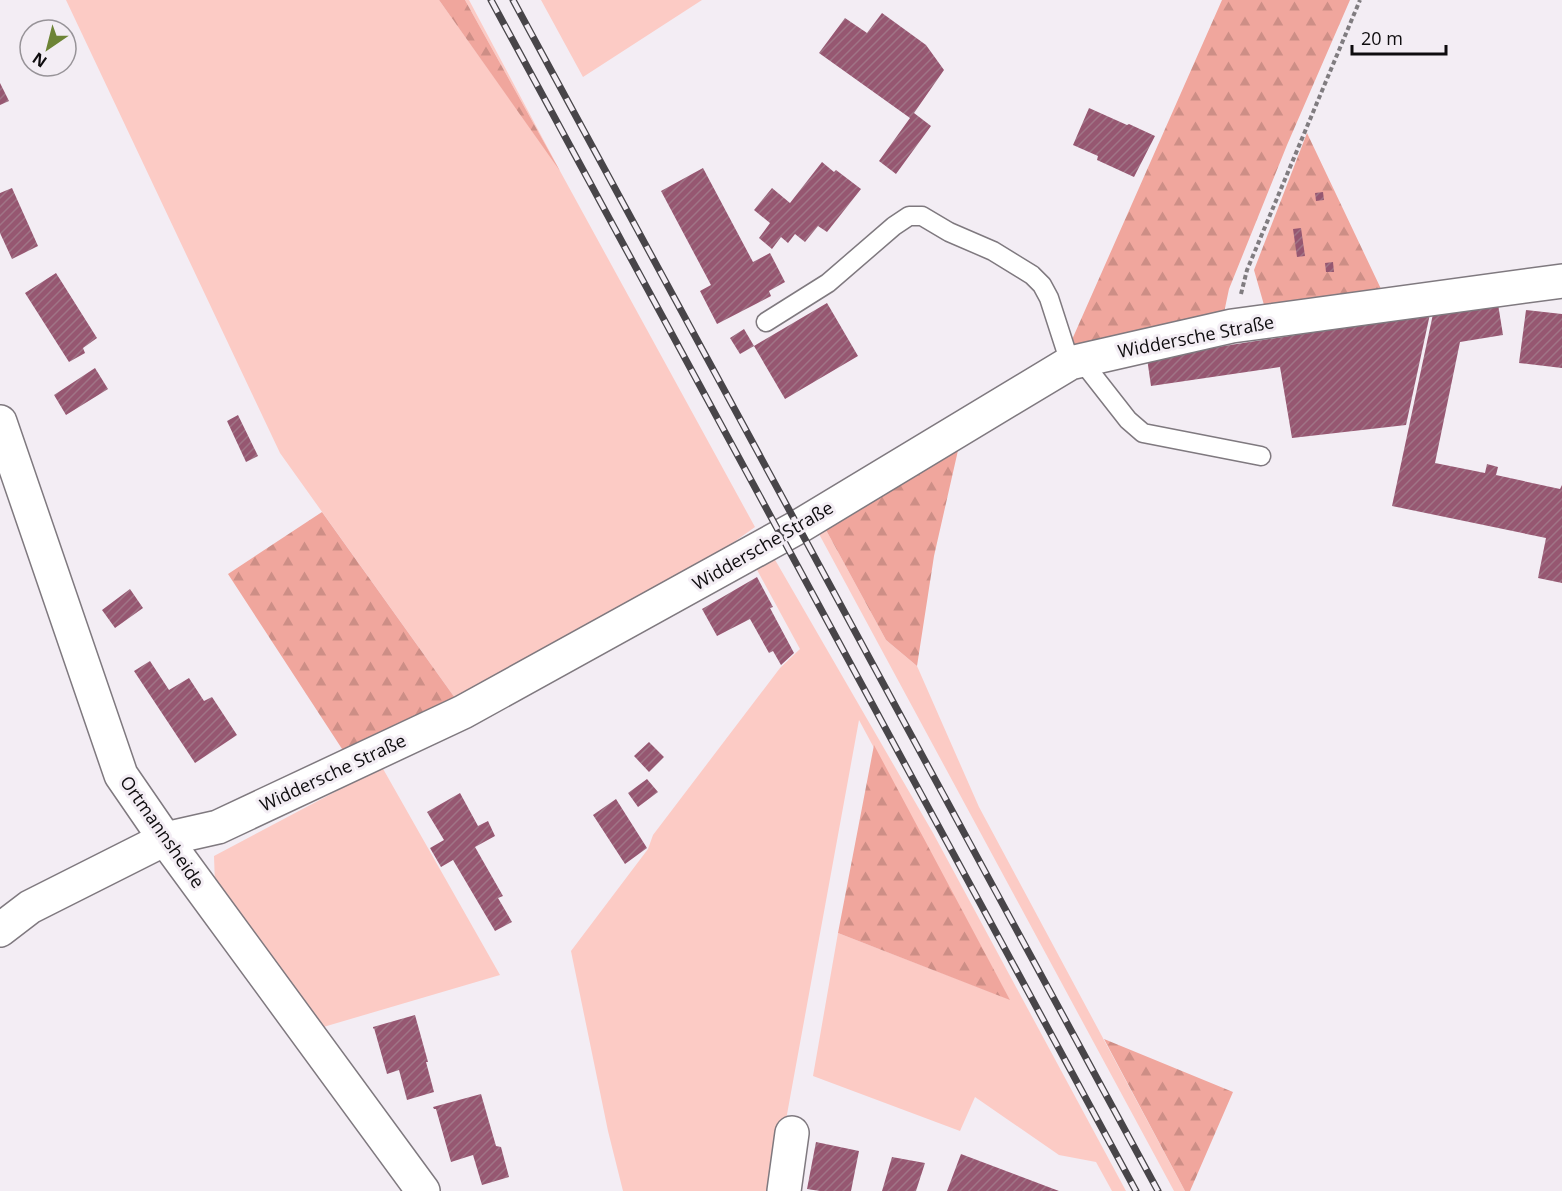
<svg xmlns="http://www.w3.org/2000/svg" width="1562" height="1191" viewBox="0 0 1562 1191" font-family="'Open Sans',sans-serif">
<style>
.grass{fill:#fccbc5}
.forest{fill:url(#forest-firs)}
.building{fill:url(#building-hatch)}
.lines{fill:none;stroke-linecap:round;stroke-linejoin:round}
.lane-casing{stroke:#7f797f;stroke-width:21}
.street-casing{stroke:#7f797f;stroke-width:36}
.secondary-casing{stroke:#7f797f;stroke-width:36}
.path{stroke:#807c80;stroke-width:4;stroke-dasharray:4.5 3;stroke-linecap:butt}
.lane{stroke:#fff;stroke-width:18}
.street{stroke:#fff;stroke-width:33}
.secondary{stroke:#fff;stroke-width:33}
.rail-casing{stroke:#484549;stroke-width:7}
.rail{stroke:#f3edf4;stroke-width:4.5;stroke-dasharray:14;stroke-linecap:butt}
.labels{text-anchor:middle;stroke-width:6;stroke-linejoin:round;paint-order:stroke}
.street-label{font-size:18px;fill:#0e0c0e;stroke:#f3edf4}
</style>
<defs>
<pattern id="forest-firs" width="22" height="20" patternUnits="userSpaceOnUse" patternTransform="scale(1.5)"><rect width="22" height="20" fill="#f0a69d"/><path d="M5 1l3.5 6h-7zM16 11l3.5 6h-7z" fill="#cd8e86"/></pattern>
<pattern id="building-hatch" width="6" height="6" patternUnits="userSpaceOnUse" patternTransform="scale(1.5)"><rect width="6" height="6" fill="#965771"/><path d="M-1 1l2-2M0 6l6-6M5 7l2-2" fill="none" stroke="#a07486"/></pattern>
</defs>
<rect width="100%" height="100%" fill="#f3edf4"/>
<path class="grass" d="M 66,0 L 439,0 L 556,164 L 465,0 L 469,0 L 560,171 L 755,527 L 671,587 L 460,705 L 280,453 Z
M 541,0 L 702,0 L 583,77 Z
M 826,530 L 886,640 L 917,666 L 979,807 L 1185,1191 L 1174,1191 L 819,534 Z
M 774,558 L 933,833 L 1126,1191 L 1112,1191 L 1096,1162 L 1059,1155 L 975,1097 L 960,1131 L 813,1076 L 838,933 L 1009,999 L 859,720 L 773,1191 L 623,1191 L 608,1131 L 571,951 L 648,849 L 653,835 L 780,668 L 800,649 L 756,568 Z
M 382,767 L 500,975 L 320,1028 L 215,885 L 214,856 Z"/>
<path class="forest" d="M 439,0 L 465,0 L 560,171 Z
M 1222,0 L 1350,0 L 1287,145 L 1229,289 L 1222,322 L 1067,351 Z
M 1307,133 L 1382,291 L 1266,312 L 1254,270 Z
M 959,446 L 934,556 L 917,666 L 886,640 L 826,530 Z
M 322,512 L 460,705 L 346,755 L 228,574 Z
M 874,745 L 1010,1000 L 838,933 Z
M 1104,1039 L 1233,1092 L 1190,1191 L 1185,1191 Z"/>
<path class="building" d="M 882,13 L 926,45 L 944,70 L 914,113 L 931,126 L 896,174 L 879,161 L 910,118 L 819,53 L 845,18 L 867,33 Z
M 0,83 L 9,101 L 0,105 Z
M 1089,108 L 1127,125 L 1129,124 L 1155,136 L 1134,177 L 1097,160 L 1098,156 L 1073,145 Z
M 822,162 L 834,172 L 836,170 L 861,189 L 827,232 L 818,226 L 805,242 L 795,234 L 788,243 L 781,237 L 772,249 L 759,238 L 770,223 L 754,210 L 772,188 L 790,203 Z
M 703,168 L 753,262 L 770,253 L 785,282 L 769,291 L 771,296 L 717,324 L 700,291 L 711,285 L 661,191 Z
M 12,188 L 38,246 L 12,259 L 0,233 L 0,193 Z
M 1323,192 L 1324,200 L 1316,201 L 1315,193 Z
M 1301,228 L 1305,256 L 1297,257 L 1293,229 Z
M 1333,262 L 1334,272 L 1326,272 L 1325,263 Z
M 56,273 L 97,338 L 83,348 L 85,353 L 69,362 L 25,293 Z
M 827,303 L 858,356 L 785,399 L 754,346 Z
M 1498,304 L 1503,335 L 1460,342 L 1435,463 L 1485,473 L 1487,464 L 1498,467 L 1496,475 L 1560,489 L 1562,485 L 1562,583 L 1538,578 L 1546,538 L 1392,506 L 1433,314 Z
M 1526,310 L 1562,314 L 1562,368 L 1519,363 Z
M 1430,314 L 1406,425 L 1292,438 L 1280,367 L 1151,386 L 1147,358 Z
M 744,329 L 754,346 L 740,354 L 730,338 Z
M 95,368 L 108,389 L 66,415 L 54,395 Z
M 238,415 L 258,456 L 246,462 L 227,421 Z
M 757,577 L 773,607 L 770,608 L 794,653 L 781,665 L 773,651 L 769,653 L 750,619 L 717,636 L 702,609 Z
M 130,589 L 143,608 L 115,628 L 102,610 Z
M 150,661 L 169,690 L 189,678 L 204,701 L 212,697 L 237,735 L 195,763 L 134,671 Z
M 649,742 L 664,757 L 649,772 L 634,756 Z
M 647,779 L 658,792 L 638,807 L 628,793 Z
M 460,793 L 478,826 L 488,821 L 495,836 L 475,847 L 503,896 L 498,898 L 512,922 L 495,931 L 453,860 L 441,867 L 430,848 L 444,840 L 427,812 Z
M 616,799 L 647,848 L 625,864 L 593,815 Z
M 415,1015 L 428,1062 L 426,1062 L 434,1092 L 407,1100 L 399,1070 L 387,1074 L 374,1028 L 373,1029 L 373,1027 Z
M 481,1094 L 496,1146 L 501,1147 L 509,1177 L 482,1185 L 473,1155 L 451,1162 L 436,1109 L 434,1109 L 433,1107 Z
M 816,1142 L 859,1151 L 851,1191 L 820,1191 L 807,1189 Z
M 961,1154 L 1059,1191 L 947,1191 Z
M 892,1157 L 925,1163 L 916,1191 L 882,1191 Z"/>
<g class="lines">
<g class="lane-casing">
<path id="lane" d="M 766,322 L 828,283 L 894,226 L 909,216 L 922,216 L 949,232 L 993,251 L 1032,275 L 1042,285 L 1049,298 L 1070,363
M 1081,360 L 1128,420 L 1143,433 L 1261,456"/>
</g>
<g class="street-casing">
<path id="street" d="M 0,422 L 121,775 L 165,839 L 423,1191
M 784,1191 L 792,1133"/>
</g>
<g class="secondary-casing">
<path id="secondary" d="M 0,930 L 30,907 L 165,839 L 218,827 L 463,712 L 798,527 L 1070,363 L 1232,326 L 1562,281"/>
</g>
<path class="path" d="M 1241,294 L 1247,270 L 1360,0"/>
<use href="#lane" class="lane"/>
<use href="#street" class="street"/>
<use href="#secondary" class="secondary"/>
<g class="rail-casing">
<path id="rail" d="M 491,0 L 1136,1191
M 513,0 L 1158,1191"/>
</g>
<use href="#rail" class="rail"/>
</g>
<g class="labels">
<g class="street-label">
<text transform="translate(1196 337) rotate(-11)" y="6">Widdersche Straße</text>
<text transform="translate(763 546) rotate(-30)" y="6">Widdersche Straße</text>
<text transform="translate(333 773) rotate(-25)" y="6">Widdersche Straße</text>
<text transform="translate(162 832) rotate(55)" y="6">Ortmannsheide</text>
</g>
</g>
<g transform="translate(48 48) rotate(215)"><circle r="28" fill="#f3edf4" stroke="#979398" stroke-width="1.5"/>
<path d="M0-4.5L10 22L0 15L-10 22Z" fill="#6d8436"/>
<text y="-9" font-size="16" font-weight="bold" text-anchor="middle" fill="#0e0c0e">N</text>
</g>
<path d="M1352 45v9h94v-9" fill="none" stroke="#0e0c0e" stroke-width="3"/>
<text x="1361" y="45" font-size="18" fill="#0e0c0e" stroke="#f3edf4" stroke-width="4.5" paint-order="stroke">20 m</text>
</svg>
